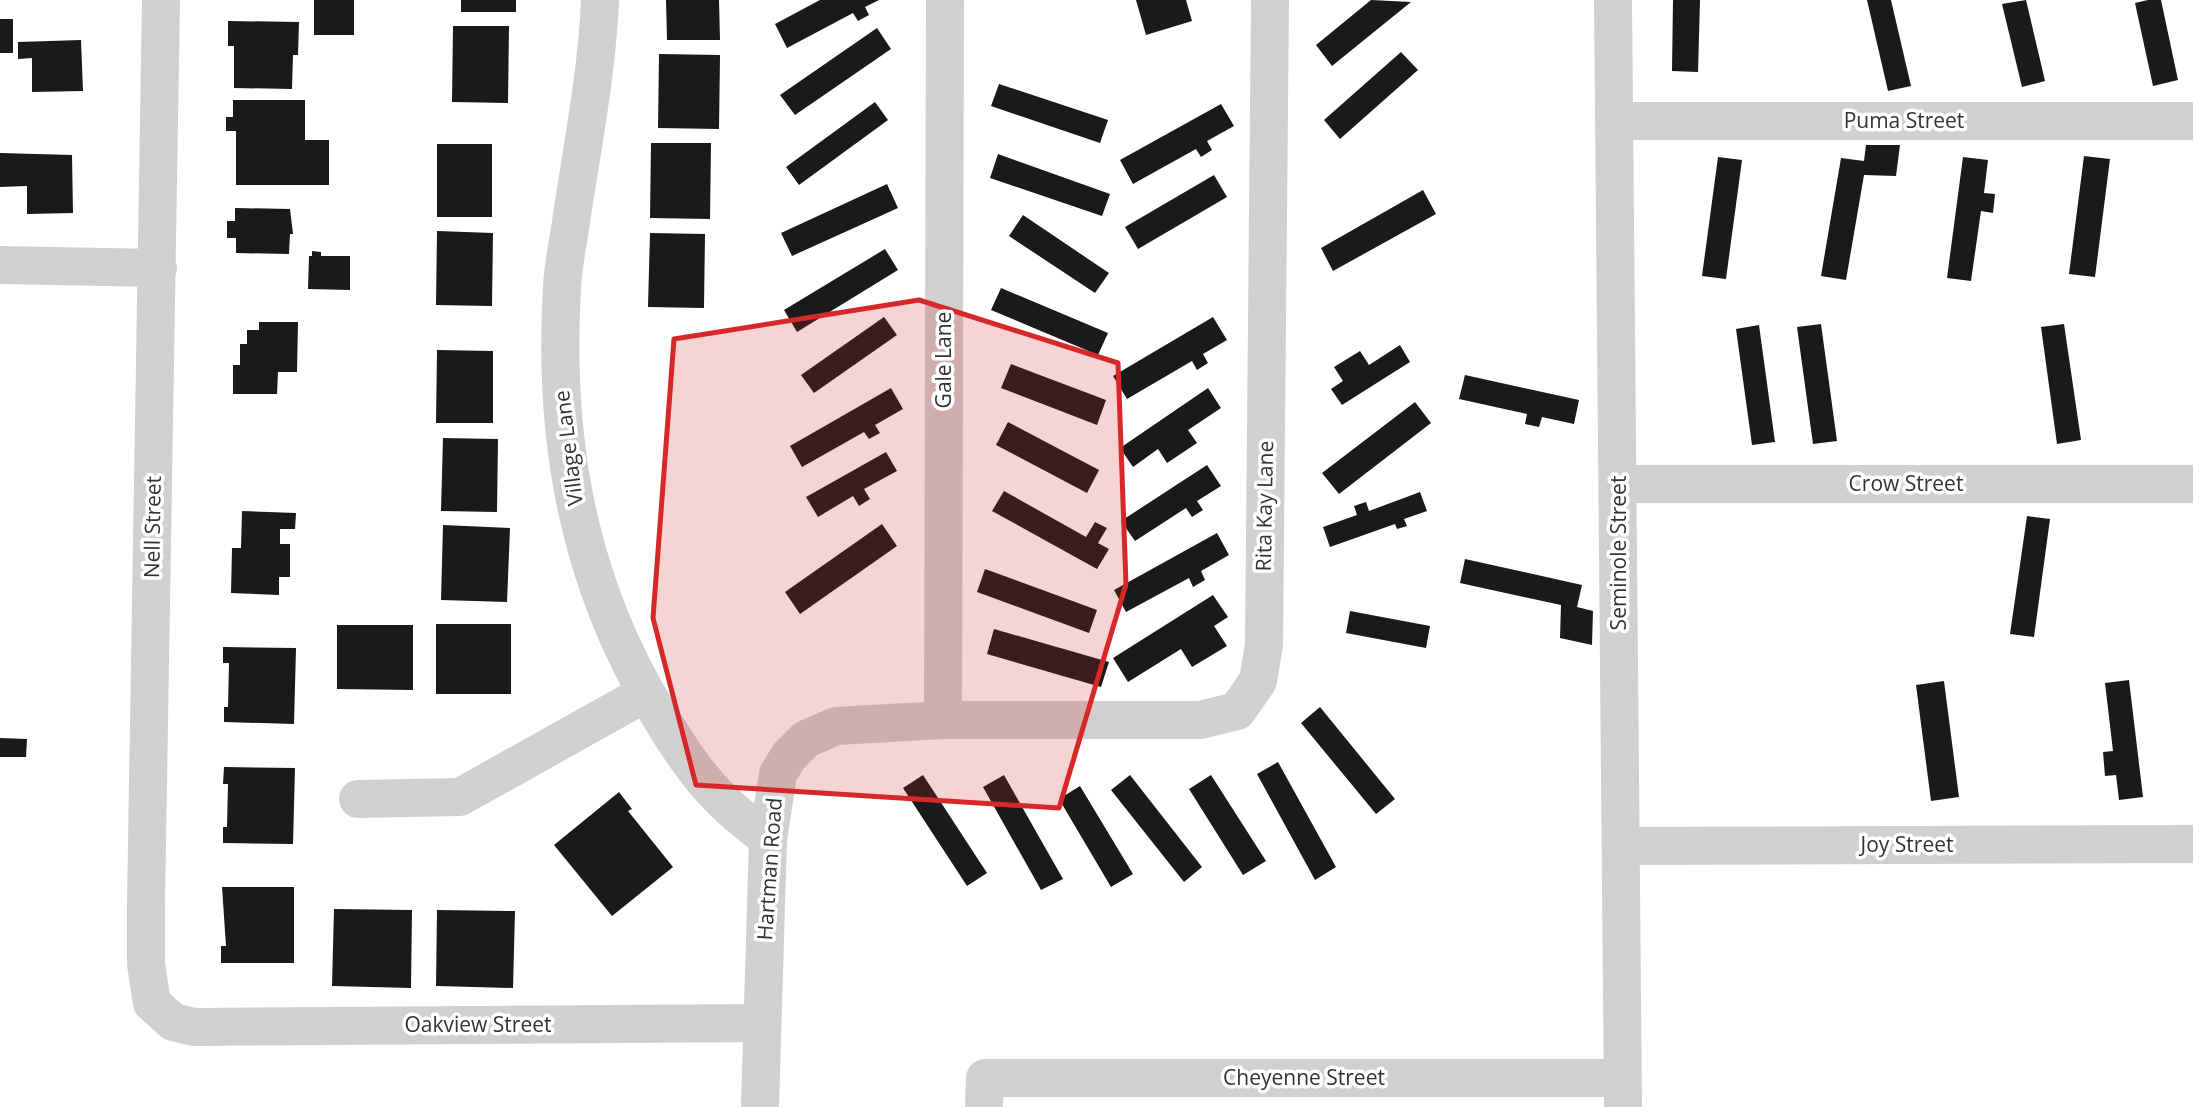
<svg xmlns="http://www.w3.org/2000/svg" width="2193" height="1107" viewBox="0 0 2193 1107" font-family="'Open Sans',sans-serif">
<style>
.building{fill:#1a1a1a}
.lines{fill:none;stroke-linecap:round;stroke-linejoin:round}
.minor{stroke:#d0d0d0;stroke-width:38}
.marked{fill:#d62828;fill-opacity:0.2;stroke:#d62828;stroke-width:5;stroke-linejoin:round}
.labels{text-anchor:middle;stroke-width:7;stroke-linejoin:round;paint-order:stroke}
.street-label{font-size:21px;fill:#333;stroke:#fff}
</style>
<rect width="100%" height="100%" fill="#fff"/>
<path class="building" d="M 314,0 L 354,0 L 354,35 L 314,35 Z
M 461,0 L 516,0 L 516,12 L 461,12 Z
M 666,0 L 719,0 L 720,40 L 667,40 Z
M 820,0 L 879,0 L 865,7 L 869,15 L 858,21 L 853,13 L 787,48 L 775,24 Z
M 1136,0 L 1186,0 L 1192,21 L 1146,35 Z
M 1371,0 L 1411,2 L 1332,66 L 1316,45 Z
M 1673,0 L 1700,0 L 1698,72 L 1672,71 Z
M 1867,0 L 1891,0 L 1911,86 L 1888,91 Z
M 2026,0 L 2045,81 L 2022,87 L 2002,4 Z
M 2148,0 L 2161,0 L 2178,80 L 2153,86 L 2135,3 Z
M 0,19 L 13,19 L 13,53 L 0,53 Z
M 228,21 L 299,22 L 298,55 L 293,55 L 292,89 L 234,88 L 234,46 L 228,46 Z
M 453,26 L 509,26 L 508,103 L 452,102 Z
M 877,28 L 891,49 L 795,115 L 780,95 Z
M 81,40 L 83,91 L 32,92 L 32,58 L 18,59 L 18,42 Z
M 1401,52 L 1418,70 L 1340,139 L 1324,120 Z
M 659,54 L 720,55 L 719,129 L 658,128 Z
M 999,84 L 1108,120 L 1100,143 L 991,106 Z
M 233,100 L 305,100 L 305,140 L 329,140 L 329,185 L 236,185 L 236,131 L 226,131 L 226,117 L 233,117 Z
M 875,102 L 888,120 L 799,185 L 786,167 Z
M 1221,104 L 1234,126 L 1207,141 L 1212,150 L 1201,157 L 1196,149 L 1133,184 L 1120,160 Z
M 651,143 L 711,143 L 710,219 L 650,218 Z
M 437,144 L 492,144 L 492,217 L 437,217 Z
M 1866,145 L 1900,145 L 1896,176 L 1864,175 L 1846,280 L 1821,276 L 1841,158 L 1864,161 Z
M 0,153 L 72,155 L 73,213 L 27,214 L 27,186 L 0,187 Z
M 998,154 L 1110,194 L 1102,216 L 990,178 Z
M 2084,156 L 2110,159 L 2095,277 L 2069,274 Z
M 1718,157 L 1742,160 L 1726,279 L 1702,276 Z
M 1963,157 L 1988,160 L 1984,193 L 1995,194 L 1993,213 L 1981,211 L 1971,281 L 1947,278 Z
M 1214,175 L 1227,197 L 1138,249 L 1125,227 Z
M 887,184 L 898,208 L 792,256 L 781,233 Z
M 1423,190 L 1436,214 L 1333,271 L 1321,248 Z
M 235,208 L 290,209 L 293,234 L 290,234 L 289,254 L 236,253 L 236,238 L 227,238 L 227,221 L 235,221 Z
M 1023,215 L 1109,273 L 1095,293 L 1009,236 Z
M 437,231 L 493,233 L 492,306 L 436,305 Z
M 650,233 L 705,234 L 704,308 L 648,307 Z
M 885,249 L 898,270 L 797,332 L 784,310 Z
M 312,251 L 321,252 L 321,256 L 350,256 L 350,290 L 308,289 L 309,256 L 312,256 Z
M 1001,288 L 1108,333 L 1098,355 L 991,310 Z
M 884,317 L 897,335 L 814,393 L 801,375 Z
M 1213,317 L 1227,340 L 1203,354 L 1208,363 L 1197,370 L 1192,361 L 1127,399 L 1113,376 Z
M 259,322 L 298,322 L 297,372 L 278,372 L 277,394 L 233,394 L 233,365 L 240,365 L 240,344 L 247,344 L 247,330 L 259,330 Z
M 1821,324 L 1837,441 L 1813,444 L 1797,327 Z
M 2064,324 L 2081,440 L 2057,444 L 2041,327 Z
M 1759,325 L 1775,442 L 1752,445 L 1736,329 Z
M 1400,345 L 1410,362 L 1342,405 L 1331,389 L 1343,381 L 1334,367 L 1360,351 L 1369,365 Z
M 437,350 L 493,351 L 493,423 L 436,423 Z
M 1011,364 L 1106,400 L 1097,425 L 1001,388 Z
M 1465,375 L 1579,400 L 1574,424 L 1542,417 L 1539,427 L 1525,424 L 1527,414 L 1459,399 Z
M 891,388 L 903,409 L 875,425 L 880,433 L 869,439 L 864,432 L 802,467 L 790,446 Z
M 1208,388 L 1221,408 L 1188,430 L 1197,443 L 1167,463 L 1158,449 L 1133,467 L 1120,448 Z
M 1415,402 L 1431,423 L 1339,494 L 1322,473 Z
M 1008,422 L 1099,470 L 1087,493 L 996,445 Z
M 443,438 L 498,439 L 497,512 L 441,511 Z
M 886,452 L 897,471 L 864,489 L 870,499 L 859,506 L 853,496 L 818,517 L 806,497 Z
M 1207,465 L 1221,486 L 1197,501 L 1203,510 L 1192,517 L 1186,508 L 1135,541 L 1121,521 Z
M 1004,491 L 1086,537 L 1095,522 L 1107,528 L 1098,543 L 1109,549 L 1097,569 L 992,511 Z
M 1420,492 L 1427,511 L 1404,519 L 1407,526 L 1397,529 L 1395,524 L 1330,547 L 1323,527 L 1357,515 L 1354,506 L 1366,502 L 1369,511 Z
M 242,511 L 296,513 L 295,529 L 280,529 L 280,544 L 290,544 L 290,577 L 279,577 L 279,595 L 231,593 L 232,548 L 241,548 Z
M 2027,516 L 2050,519 L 2034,637 L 2010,634 Z
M 882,524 L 897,546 L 800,614 L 785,592 Z
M 443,525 L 510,528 L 507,602 L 441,600 Z
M 1217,533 L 1229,555 L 1201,571 L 1205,580 L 1193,587 L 1189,578 L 1126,612 L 1114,590 Z
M 1465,559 L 1582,585 L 1577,607 L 1593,611 L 1592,645 L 1560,638 L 1561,605 L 1460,583 Z
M 985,569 L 1097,610 L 1089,633 L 977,592 Z
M 1213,595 L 1228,617 L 1214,626 L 1227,646 L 1192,667 L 1181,649 L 1128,682 L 1113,658 Z
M 1350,611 L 1430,626 L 1426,648 L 1346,633 Z
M 436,624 L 511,624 L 511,694 L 436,694 Z
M 337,625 L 413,625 L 413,690 L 337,689 Z
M 994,629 L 1109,662 L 1101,687 L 987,654 Z
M 223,647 L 296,648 L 294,724 L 224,722 L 224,707 L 228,707 L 229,663 L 223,663 Z
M 2129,680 L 2143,797 L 2119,800 L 2116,775 L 2105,776 L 2103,752 L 2113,751 L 2105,683 Z
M 1944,681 L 1959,797 L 1931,801 L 1916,685 Z
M 1320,707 L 1395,799 L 1376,814 L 1301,723 Z
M 0,738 L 27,739 L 26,757 L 0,757 Z
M 1278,762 L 1336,867 L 1315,880 L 1257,774 Z
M 224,767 L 295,768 L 293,844 L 223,843 L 223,827 L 227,827 L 228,784 L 223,784 Z
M 923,775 L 987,873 L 967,886 L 903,788 Z
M 1004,775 L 1063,879 L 1041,890 L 983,787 Z
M 1130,775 L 1202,867 L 1184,882 L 1111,790 Z
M 1211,775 L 1266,861 L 1243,875 L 1189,789 Z
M 1080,786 L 1133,874 L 1111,887 L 1059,799 Z
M 619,792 L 632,809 L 628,811 L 673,867 L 612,916 L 554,845 Z
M 222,887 L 294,887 L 294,963 L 221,963 L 221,946 L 226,946 Z
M 334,909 L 412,910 L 411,988 L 332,986 Z
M 437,910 L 515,911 L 513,988 L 436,986 Z"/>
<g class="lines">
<path class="minor" d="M 161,0 L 146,904 L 146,964 L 152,1003 L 173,1022 L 194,1027 L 762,1023
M 600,0 C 597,72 583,143 572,215 C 569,239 563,263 562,288 C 553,440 578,582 658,713 C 676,743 695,773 720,798 C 734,813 752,826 768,839
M 1613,0 L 1623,1107
M 1616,121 L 2193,121
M 0,265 L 158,268
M 1618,484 L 2193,484
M 943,720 L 945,0
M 358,799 L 460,797 L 646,693
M 1621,846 L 2193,844
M 760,1107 L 768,839 L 778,774 L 789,756 L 806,739 L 836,726 L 943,720 L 1200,720 L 1237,711 L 1258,681 L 1264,645 L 1270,0
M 984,1107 L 985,1078 L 1623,1078"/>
</g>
<path class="marked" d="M 919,300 L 1118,363 L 1126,584 L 1059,808 L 696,785 L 653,618 L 674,339 Z"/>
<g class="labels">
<g class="street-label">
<text x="1904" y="128">Puma Street</text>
<text transform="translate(944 360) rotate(-90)" y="7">Gale Lane</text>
<text transform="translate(569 448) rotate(-97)" y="7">Village Lane</text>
<text x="1906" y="491">Crow Street</text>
<text transform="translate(1265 506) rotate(-89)" y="7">Rita Kay Lane</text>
<text transform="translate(153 527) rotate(-89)" y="7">Nell Street</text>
<text transform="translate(1619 553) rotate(-90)" y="7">Seminole Street</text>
<text x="1907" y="852">Joy Street</text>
<text transform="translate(770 869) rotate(-86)" y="7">Hartman Road</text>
<text x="478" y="1032">Oakview Street</text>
<text x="1304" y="1085">Cheyenne Street</text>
</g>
</g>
</svg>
